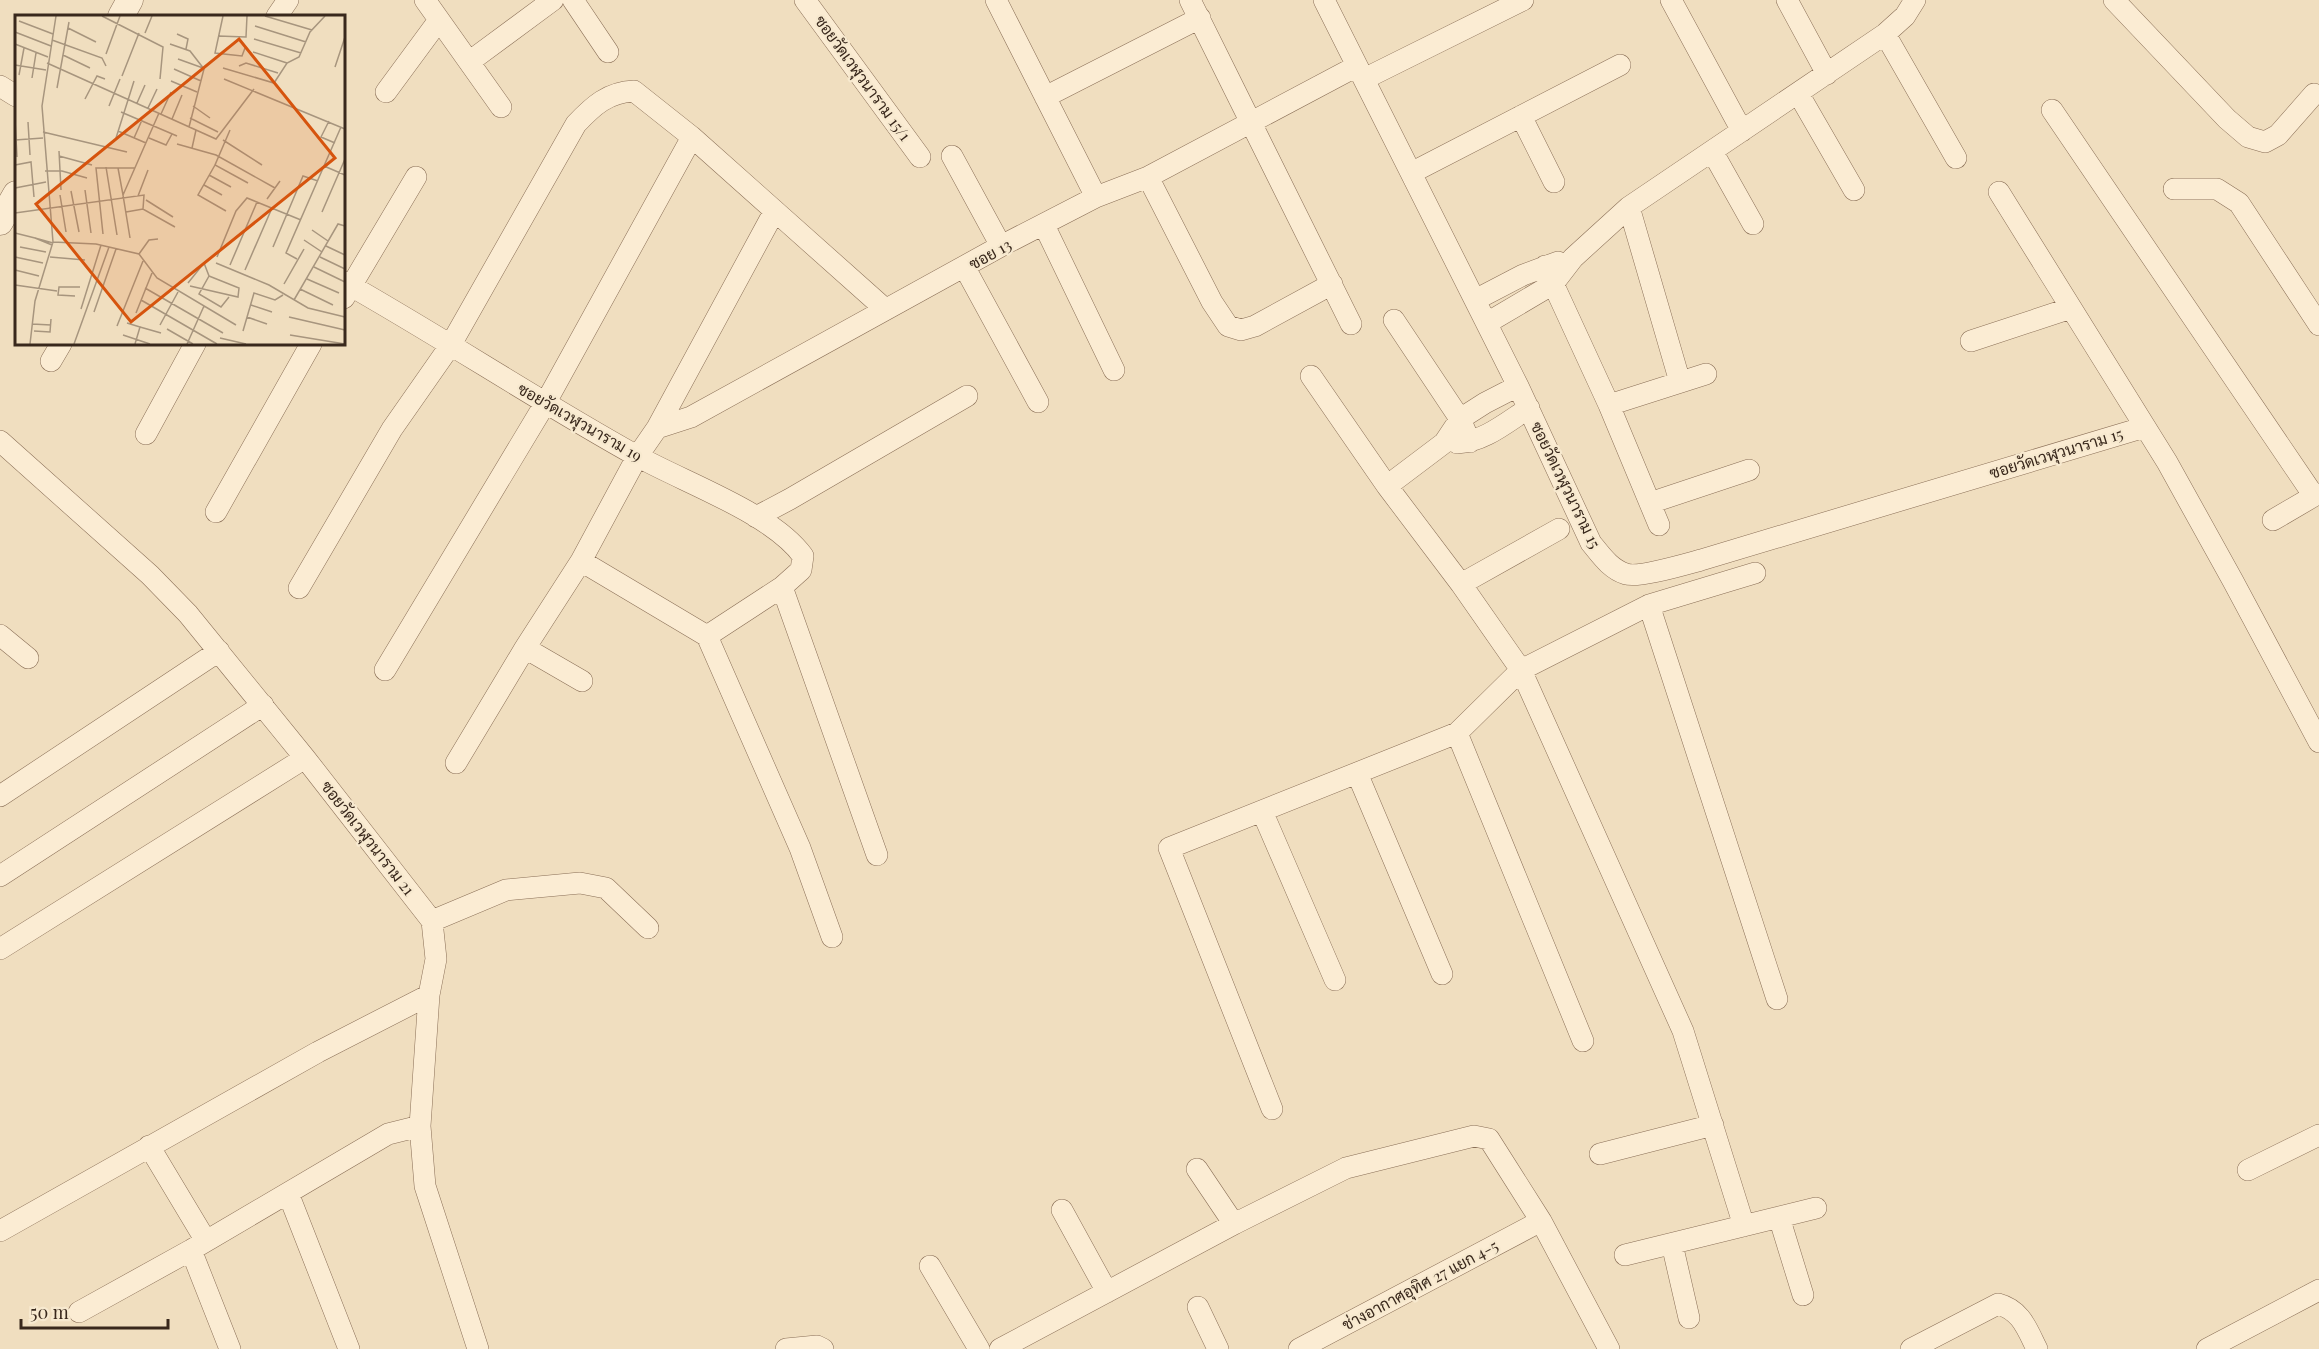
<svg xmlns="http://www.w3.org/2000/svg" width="2319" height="1349" viewBox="0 0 2319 1349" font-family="'Playfair Display',Sarabun,serif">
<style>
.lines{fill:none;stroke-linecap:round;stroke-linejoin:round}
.minor-casing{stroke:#8a6f57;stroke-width:22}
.tertiary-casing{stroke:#8a6f57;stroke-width:27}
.minor{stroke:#fbecd3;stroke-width:21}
.tertiary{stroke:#fbecd3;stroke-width:26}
.labels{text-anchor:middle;stroke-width:4.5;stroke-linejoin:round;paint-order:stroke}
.street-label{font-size:16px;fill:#39281c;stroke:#f7e9cf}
.inset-road{fill:none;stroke:#a7957e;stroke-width:1.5}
.view{fill:#d6540e;fill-opacity:0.15;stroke:#d6540e;stroke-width:3}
.inset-edge{fill:none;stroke:#39281c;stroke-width:3}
</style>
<rect width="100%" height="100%" fill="#f0debf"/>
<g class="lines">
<g class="minor-casing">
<path id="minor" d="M 425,0 L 501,107
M 573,0 L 608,52
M 805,0 L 920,157
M 996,0 L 1096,197
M 1190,0 L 1351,324
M 1324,0 L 1518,386 L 1591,543 C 1601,555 1610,569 1626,574 C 1639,578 1686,564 1701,560 L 2145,427
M 1671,0 L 1742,131
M 1787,0 L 1827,74
M 2114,0 L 2227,119 L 2248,137 L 2265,142 L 2278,135 L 2314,94
M 277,16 L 288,0
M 1885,34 L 1956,158
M 469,62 L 553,0
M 1364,79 L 1523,0
M 0,86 L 16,96
M 386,92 L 439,20
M 1798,93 L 1854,190
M 1045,97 L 1200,18
M 2052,110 L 2314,496 L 2319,494
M 1521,116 L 1554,182
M 1712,151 L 1753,224
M 952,156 L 1001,246
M 1411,173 L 1620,65
M 1148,177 L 1212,302 L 1228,326 L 1241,330 L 1255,326 L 1332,284
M 2174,189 L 2217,189 L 2239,203 L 2319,325
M 1999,192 L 2167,462 L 2233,581 L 2319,742
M 1629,207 L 1680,382
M 1044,225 L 1114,370
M 1545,266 L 1609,405 L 1659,525
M 965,268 L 1038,402
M 344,282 C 443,338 538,401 637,456 C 685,483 772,513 803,556 L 801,570 L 782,587 L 707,636
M 344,298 L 416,177
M 1475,300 L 1523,275 L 1558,262
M 1394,320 L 1460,419 L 1470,442
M 1487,323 L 1553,284 L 1573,258 L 1629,207 L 1885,34 L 1905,16 L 1915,0
M 1971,341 L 2071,308
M 51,361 L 61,344
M 1311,376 L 1387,486 L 1461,584 L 1521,670 L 1683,1031 L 1744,1226
M 1609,405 L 1706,374
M 657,428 L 774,212
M 146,434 L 195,344
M 0,441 L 150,575 L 188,614 L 305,758 L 432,921 L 436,959 L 429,995 L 420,1126 L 425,1186 L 478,1349
M 1457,443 C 1484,442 1507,422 1529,408
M 1387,486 L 1444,443 L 1460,419 L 1485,403 L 1518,386
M 1650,503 L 1749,470
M 216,512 L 311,344
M 756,517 L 790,499 L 967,396
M 2273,520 L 2314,496
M 581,561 L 707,636 L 800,848 L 832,937
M 1461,584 L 1559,529
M 782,587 L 877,855
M 299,588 L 392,429 L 450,346 L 576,124 C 593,106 608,92 634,91 L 692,137 L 885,309
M 1649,605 L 1777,999
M 0,635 L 28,658
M 525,648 L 582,681
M 385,670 L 546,402 L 692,137
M 456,763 L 525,648 L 581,561 L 637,457 L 657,428 L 691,417 L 1001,246 L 1096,197 L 1148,177 L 1357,66
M 1357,773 L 1442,974
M 0,796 L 219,651
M 1262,811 L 1335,980
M 0,876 L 263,705
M 432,921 L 506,890 L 580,883 L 606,888 L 648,928
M 0,949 L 305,758
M 1583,1041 L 1457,733 L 1521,670 L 1649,605 L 1755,573
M 1272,1109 L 1169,848 L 1457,733
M 149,1146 L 206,1241
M 1600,1154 L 1713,1125
M 1197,1169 L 1234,1224
M 2248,1170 L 2319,1135
M 288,1193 L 349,1349
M 1062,1210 L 1107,1292
M 1779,1217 L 1803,1295
M 0,1231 L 318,1052 L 429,995
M 1672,1244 L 1689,1318
M 191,1250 L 230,1349
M 1625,1255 L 1816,1208
M 930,1266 L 979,1349
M 1198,1307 L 1218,1349
M 79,1312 L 191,1250 L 388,1134 L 420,1126
M 786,1349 L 817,1346 L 823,1349
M 1000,1349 L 1234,1224 L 1346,1168 L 1474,1136 L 1489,1139 L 1541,1221 L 1609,1349
M 1299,1349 L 1541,1221
M 1911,1349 L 1998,1304 C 2021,1310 2027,1329 2037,1349
M 2207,1349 L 2319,1290"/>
</g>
<g class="tertiary-casing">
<path id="tertiary" d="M 121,16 L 130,0
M 0,222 L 16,194"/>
</g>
<use href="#minor" class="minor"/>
<use href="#tertiary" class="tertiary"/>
</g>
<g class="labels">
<g class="street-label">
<text transform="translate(863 78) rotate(54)" y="6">ซอยวัดเวฬุวนาราม 15/1</text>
<text transform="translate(990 254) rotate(-29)" y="6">ซอย 13</text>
<text transform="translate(580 422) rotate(30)" y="6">ซอยวัดเวฬุวนาราม 19</text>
<text transform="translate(2056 453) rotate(-17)" y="6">ซอยวัดเวฬุวนาราม 15</text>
<text transform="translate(1566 485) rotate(64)" y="6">ซอยวัดเวฬุวนาราม 15</text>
<text transform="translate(368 838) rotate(52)" y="6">ซอยวัดเวฬุวนาราม 21</text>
<text transform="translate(1420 1285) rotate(-28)" y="6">ช่างอากาศอุทิศ 27 แยก 4-5</text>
</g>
</g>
<g transform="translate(15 15)">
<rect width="330" height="330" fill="#f0debf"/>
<path class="inset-road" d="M 87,1 L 148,32 L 145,64M 208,1 L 200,38 L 227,41 L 230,33M 250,1 L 297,15M 4,6 L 38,19M 240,11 L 291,27M 53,13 L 81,27M 0,17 L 36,31M 130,18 L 137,1M 162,19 L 173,24 L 171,34M 203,21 L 231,22 L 232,1M 239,24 L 286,38M 37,25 L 87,43 L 91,51M 0,29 L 33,42M 155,29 L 175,36 L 189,54 L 174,112M 238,37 L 272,48M 91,39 L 105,1M 48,40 L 75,53M 163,44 L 188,53M 32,48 L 201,124 L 239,74M 0,50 L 31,55M 224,51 L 231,48 L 263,58M 320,52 L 330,22M 208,53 L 259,68 L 272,48 L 284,42 L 295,17 L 310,1M 159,54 L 186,66M 4,60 L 9,33M 107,61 L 124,18M 17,63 L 21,38M 209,64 L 330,114M 156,66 L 182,77M 42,73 L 54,7M 70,84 L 82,61 L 90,64M 122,88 L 130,70M 94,91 L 105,64M 178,91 L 195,103M 133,93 L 142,74M 106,97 L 162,121M 146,99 L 156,77M 175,103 L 203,117M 157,104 L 167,80M 0,105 L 2,142M 314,106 L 306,122 L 320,128M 13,107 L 15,140M 215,115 L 200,150 L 233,168M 103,116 L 131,128M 28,117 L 112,137M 101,123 L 119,66M 119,123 L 127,105M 134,123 L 151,130 L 157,119M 0,125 L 28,123M 208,125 L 247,150M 162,129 L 201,140 L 260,173M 177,133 L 181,115M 44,136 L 46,175M 44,141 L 77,150M 0,150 L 16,147 L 19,182M 200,150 L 183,180 L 211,196M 309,151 L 330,160M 91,152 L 102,220M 103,153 L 108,180M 30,156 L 47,156 L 72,163M 194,160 L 216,172M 189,170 L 207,180M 0,173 L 31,167M 70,175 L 76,218M 56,176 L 64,217M 45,180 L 51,217M 123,181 L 133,155M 252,184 L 265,166M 131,185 L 158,202M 111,197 L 128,194 L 160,212M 307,197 L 330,144M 0,198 L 129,180 L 128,194M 297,215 L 313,226M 0,218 L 20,223M 88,219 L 81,153 L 120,153M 115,223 L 108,180 L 144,98M 289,225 L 307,237M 38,227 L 81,229 L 124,239 L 142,263 L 221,310M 37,230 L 20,223 L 38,228M 311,231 L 330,240M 5,232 L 31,237M 258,232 L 288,161 L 303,166M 124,239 L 134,225 L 143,224M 0,242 L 28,248M 35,242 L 70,245M 202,242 L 221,196 L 232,183 L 286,205M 305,242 L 330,254M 282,244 L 271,238 L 326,112M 201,248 L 254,270 L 293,293 L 330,302M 215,250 L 242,187M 299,252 L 330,267M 0,255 L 24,261M 230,255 L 257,193M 292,264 L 324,278M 173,268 L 189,248 L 194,261 L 184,279 L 206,292 L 214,282M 269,269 L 289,234M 0,270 L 42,276M 175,271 L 223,282 L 224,273 L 194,261M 130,273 L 208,318M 285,274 L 318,290M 60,281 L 43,280 L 44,272 L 65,272M 126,285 L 202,329M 279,285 L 323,209 L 330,211M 236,290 L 257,297M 66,294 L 86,230M 79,297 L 101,234M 121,298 L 137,258M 232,302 L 252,309M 274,302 L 330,315M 112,308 L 125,312 L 120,329M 17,309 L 36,310M 145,310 L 163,277M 102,311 L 128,246M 125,312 L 146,318M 152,314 L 178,329M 19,316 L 35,317 L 36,304M 228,316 L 239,278 L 260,285 L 268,280M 108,320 L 135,329M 275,320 L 330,329M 205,323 L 231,329M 15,329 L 20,286 L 38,227 L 27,91 L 41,1M 59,329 L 94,232M 172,329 L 189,291"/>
<path class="view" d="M 224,24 L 320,143 L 116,307 L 21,189 Z"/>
<rect width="330" height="330" class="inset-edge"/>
</g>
<path d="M21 1319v9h147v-9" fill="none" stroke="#39281c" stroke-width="3"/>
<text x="30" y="1319" font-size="18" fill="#39281c" stroke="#f7e9cf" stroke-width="4.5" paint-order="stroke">50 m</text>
</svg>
